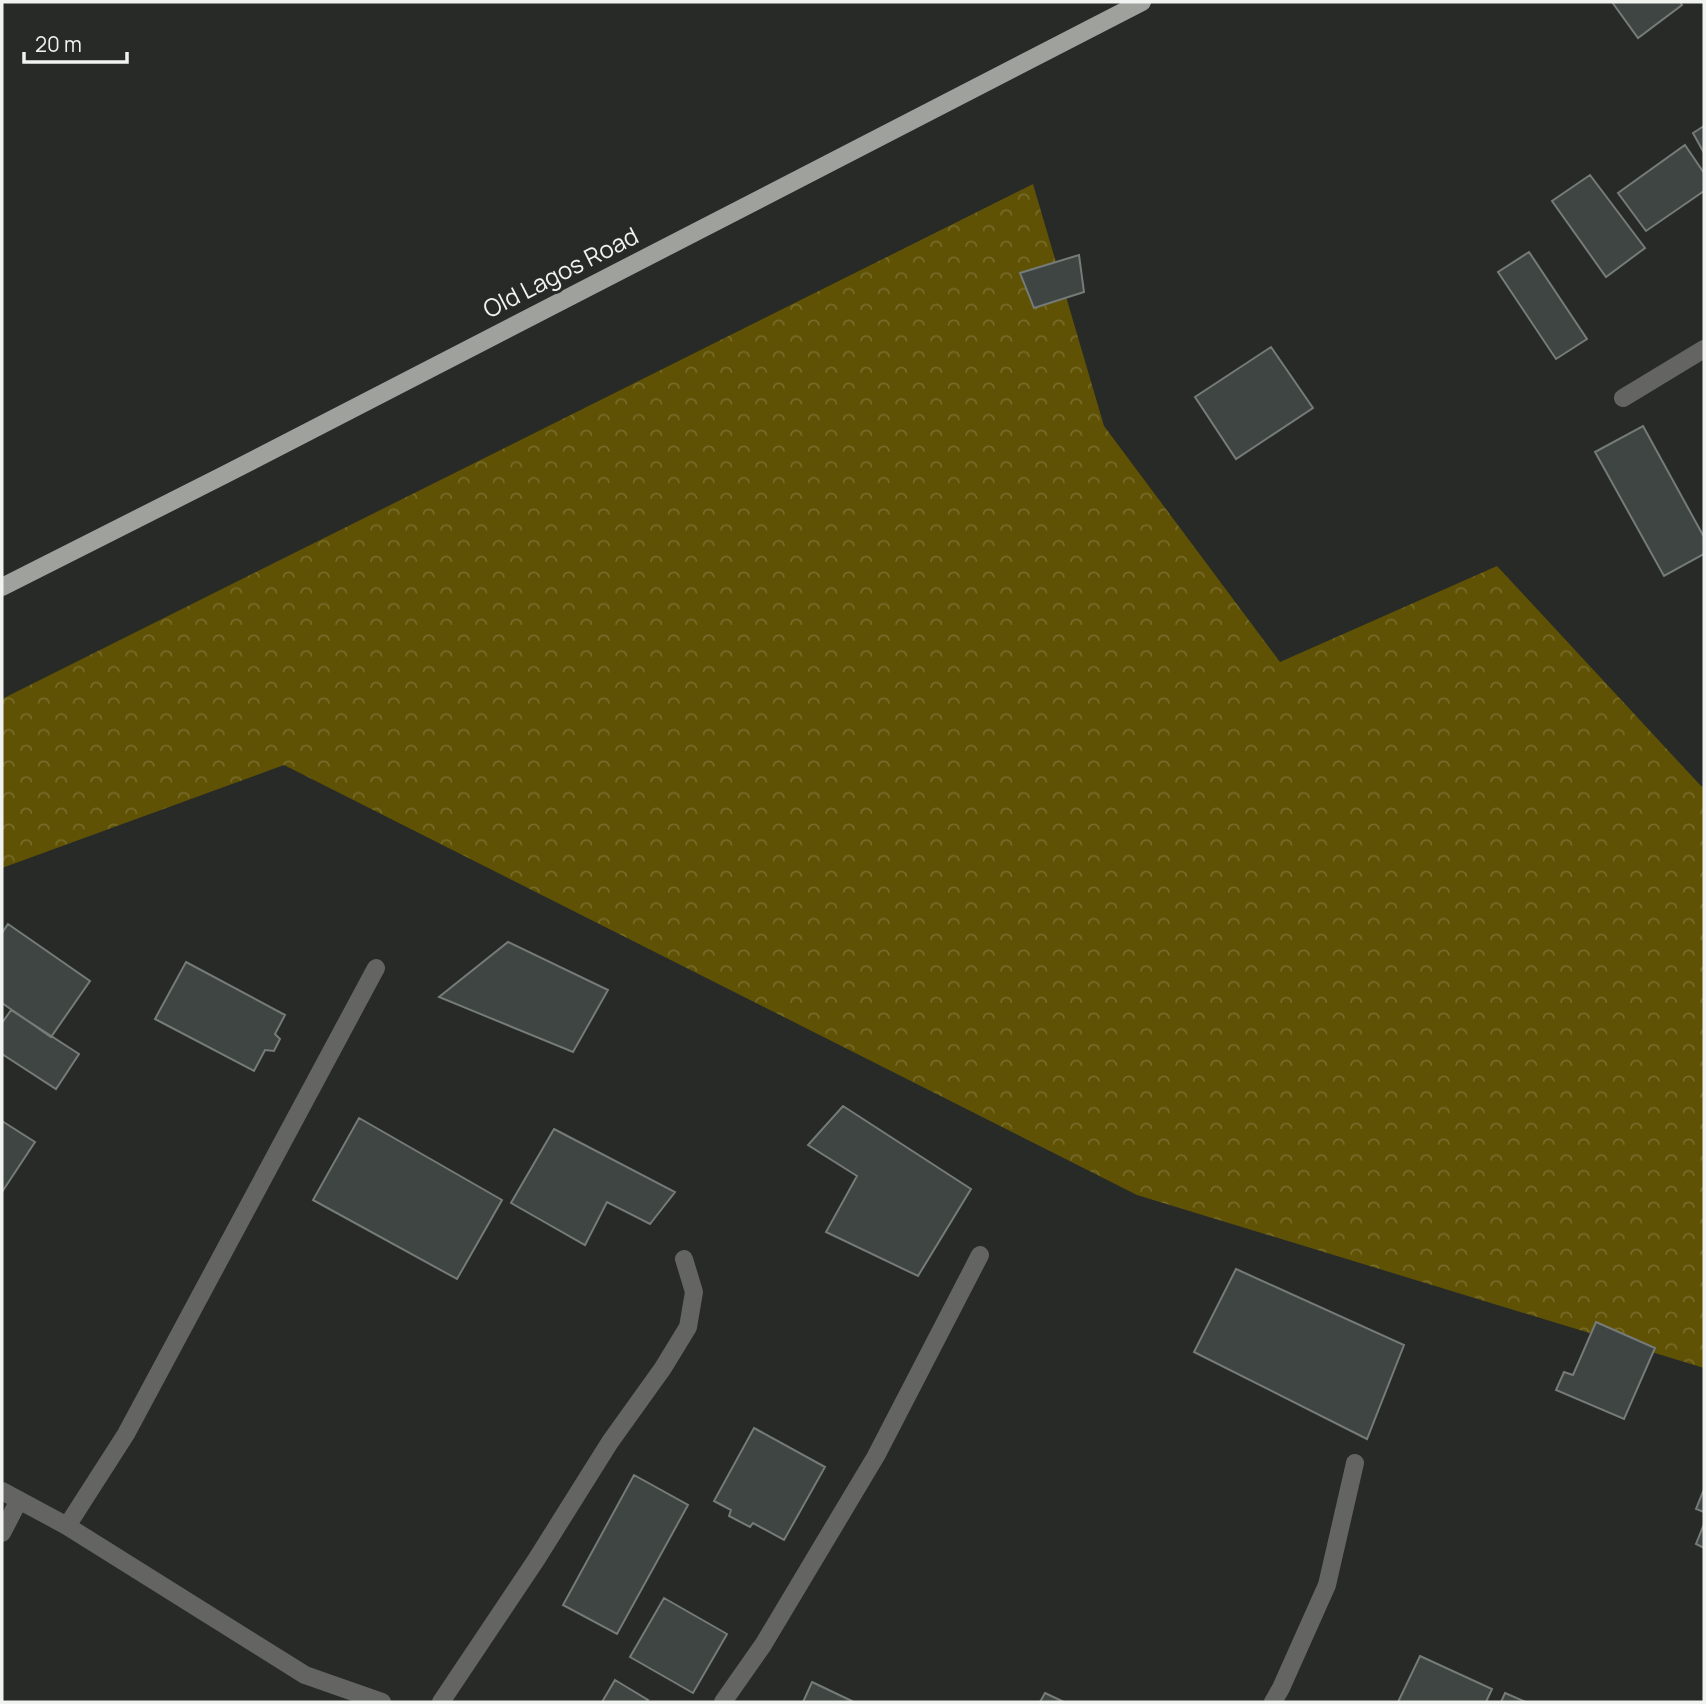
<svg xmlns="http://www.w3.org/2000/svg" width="1706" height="1704" viewBox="0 0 1706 1704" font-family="Manrope,sans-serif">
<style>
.forest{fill:url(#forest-crowns)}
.building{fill:#3f4542;stroke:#757b78;stroke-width:2}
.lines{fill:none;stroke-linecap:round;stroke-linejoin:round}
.street{stroke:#646563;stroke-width:18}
.primary{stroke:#9fa19c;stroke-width:18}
.labels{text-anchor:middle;stroke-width:6;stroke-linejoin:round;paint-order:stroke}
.street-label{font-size:24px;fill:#f0f3f0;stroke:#272a26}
</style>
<defs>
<pattern id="forest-crowns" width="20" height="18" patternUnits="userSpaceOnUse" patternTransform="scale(1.75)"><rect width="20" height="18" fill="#605204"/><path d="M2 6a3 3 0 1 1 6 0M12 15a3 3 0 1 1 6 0" fill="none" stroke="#776b29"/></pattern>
</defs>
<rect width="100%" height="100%" fill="#272a26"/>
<path class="forest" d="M 1033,184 L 1104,426 L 1280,662 L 1497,566 L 1701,786 L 1704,787 L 1704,1368 L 1137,1195 L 284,765 L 2,868 L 2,699 Z"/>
<path class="building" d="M 1612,2 L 1680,2 L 1682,5 L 1638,38 Z
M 1704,126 L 1704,153 L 1693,133 Z
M 1685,145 L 1704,173 L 1704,191 L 1646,231 L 1618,193 Z
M 1590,175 L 1645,248 L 1606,277 L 1552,201 Z
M 1529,252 L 1587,339 L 1556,359 L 1498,272 Z
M 1079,255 L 1084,292 L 1034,308 L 1020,273 Z
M 1271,347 L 1313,408 L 1236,459 L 1195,397 Z
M 1643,426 L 1704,537 L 1704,554 L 1664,576 L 1595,452 Z
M 8,924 L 90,981 L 51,1037 L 2,1003 L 2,933 Z
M 508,942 L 608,990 L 573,1052 L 439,997 Z
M 186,962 L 285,1015 L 275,1034 L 280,1039 L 274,1051 L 265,1050 L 254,1071 L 155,1019 Z
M 11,1010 L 79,1054 L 56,1089 L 2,1054 L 2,1023 Z
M 843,1106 L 971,1189 L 918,1276 L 826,1232 L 857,1176 L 808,1145 Z
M 359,1118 L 502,1200 L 457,1279 L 313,1200 Z
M 2,1121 L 35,1142 L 2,1192 Z
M 554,1129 L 675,1192 L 650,1224 L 607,1202 L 585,1245 L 511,1203 Z
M 1236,1269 L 1404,1345 L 1367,1439 L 1194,1352 Z
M 1596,1322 L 1655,1348 L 1624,1419 L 1556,1390 L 1564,1372 L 1573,1375 Z
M 754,1428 L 825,1467 L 784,1540 L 753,1523 L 750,1527 L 729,1516 L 731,1510 L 714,1501 Z
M 634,1475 L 688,1505 L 617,1634 L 563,1605 Z
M 1704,1489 L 1704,1512 L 1696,1509 Z
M 1704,1524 L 1704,1548 L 1696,1544 Z
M 664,1598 L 727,1634 L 693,1693 L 630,1657 Z
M 1420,1656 L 1492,1689 L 1486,1702 L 1398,1702 Z
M 615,1680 L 648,1700 L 646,1702 L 602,1702 Z
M 812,1682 L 854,1702 L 803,1702 Z
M 1045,1693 L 1064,1702 L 1040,1702 Z
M 1505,1693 L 1526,1702 L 1501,1702 Z"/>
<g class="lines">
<path class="street" d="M 1623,398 L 1704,349
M 2,1491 L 67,1526 L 305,1675 L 382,1702
M 67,1526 L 126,1434 L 376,968
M 2,1533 L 19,1500
M 441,1702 L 536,1560 L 610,1442 L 663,1368 L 688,1327 L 694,1292 L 684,1259
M 723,1702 L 763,1645 L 876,1456 L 980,1255
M 1273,1702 L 1281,1688 L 1327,1585 L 1355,1463"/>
<path class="primary" d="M 2,587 L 224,475 L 1142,2"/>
</g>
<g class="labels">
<g class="street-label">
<text transform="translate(561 273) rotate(-27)" y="8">Old Lagos Road</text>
</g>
</g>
<rect width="1706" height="1704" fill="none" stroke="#f0f3f0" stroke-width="7"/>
<path d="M24 52v10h103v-10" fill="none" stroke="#f0f3f0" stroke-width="3.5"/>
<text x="35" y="52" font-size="21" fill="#f0f3f0" stroke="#272a26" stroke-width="5" paint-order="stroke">20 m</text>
</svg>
